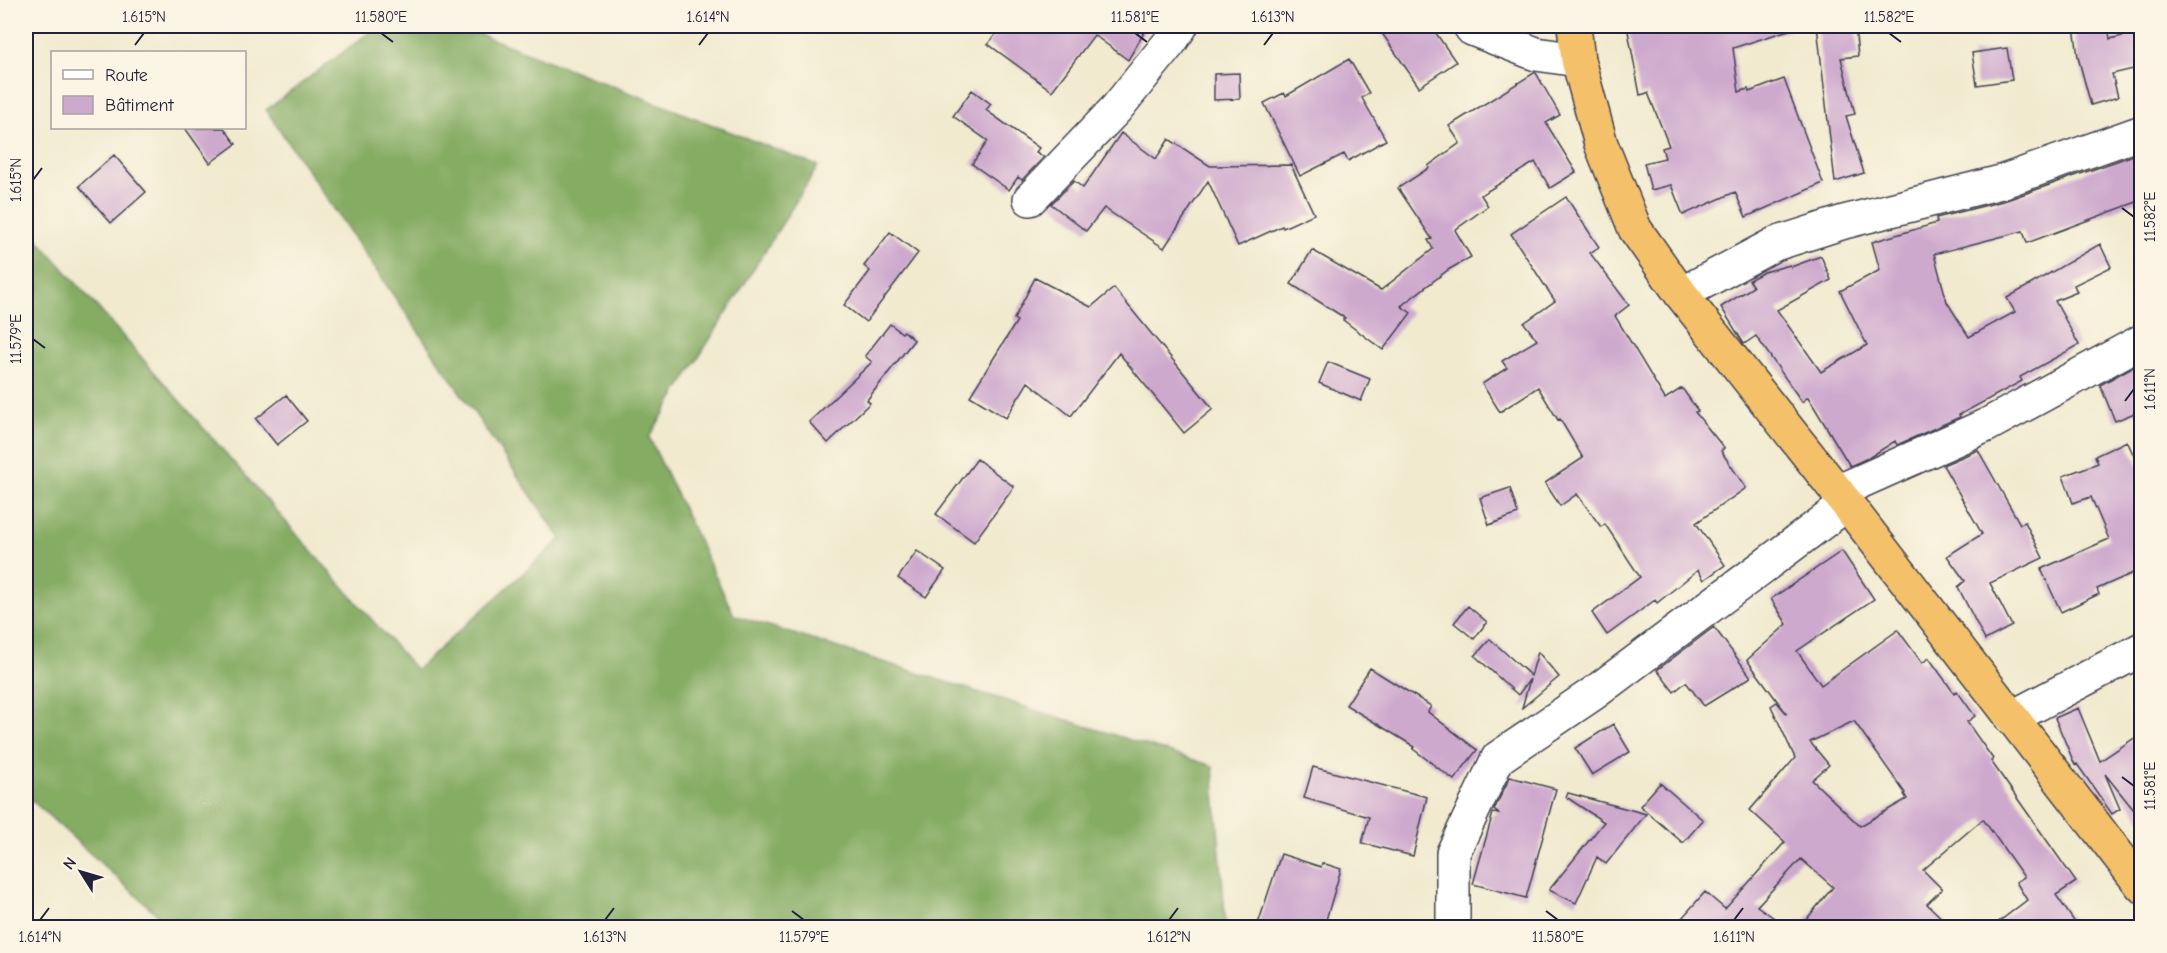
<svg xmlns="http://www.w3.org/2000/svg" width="2167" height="953" viewBox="0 0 2167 953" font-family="'Comic Neue',sans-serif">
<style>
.forest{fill:#85ac63;stroke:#54674f;stroke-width:1.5}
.building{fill:#cea9ce;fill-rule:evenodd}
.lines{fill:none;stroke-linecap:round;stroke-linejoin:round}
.minor-casing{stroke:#414051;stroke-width:36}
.highway-casing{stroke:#414051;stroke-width:36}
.minor{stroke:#fff;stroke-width:33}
.highway{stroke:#f4c16b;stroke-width:33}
.ticks{fill:none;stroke:#22223b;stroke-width:2}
.neatline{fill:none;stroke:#22223b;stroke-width:2}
.ticks-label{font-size:15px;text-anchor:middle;fill:#22223b}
</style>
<rect width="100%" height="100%" fill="#fcf5e5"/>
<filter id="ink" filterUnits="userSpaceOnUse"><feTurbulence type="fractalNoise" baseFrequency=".0167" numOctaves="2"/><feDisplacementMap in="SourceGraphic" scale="12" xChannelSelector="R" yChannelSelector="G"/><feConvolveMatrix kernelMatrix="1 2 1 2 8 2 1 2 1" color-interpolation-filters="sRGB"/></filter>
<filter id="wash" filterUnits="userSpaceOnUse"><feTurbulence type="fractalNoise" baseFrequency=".008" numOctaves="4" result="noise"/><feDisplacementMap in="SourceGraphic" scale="24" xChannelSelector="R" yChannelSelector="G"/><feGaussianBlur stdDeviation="1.35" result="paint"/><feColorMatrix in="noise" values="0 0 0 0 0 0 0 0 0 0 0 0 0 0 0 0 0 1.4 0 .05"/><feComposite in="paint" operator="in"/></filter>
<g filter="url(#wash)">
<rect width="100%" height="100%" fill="#f1eacf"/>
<path class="forest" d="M 378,26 L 459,26 L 818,166 L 649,437 L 734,615 L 1213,766 L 1226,927 L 171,927 L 26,795 L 26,226 L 416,670 L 561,539 L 266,110 Z"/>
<g id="blocks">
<path class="building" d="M 1002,26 L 1148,26 L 1128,60 L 1094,35 L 1052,91 L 988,44 Z
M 1377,26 L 1431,26 L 1456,62 L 1419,87 Z
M 1627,26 L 1788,26 L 1789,30 L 1733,48 L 1739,92 L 1748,89 L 1749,92 L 1784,79 L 1823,183 L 1746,217 L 1735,192 L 1683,215 L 1671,185 L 1651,190 L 1644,163 L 1665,158 L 1662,148 L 1669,146 L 1648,93 L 1640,95 Z
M 1817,26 L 1855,26 L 1858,56 L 1841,58 L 1855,114 L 1846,116 L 1864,173 L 1835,182 Z
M 2074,26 L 2108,26 L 2110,39 L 2142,31 L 2142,67 L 2112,74 L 2118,97 L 2091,105 L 2078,57 Z
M 2007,48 L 2012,80 L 1977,85 L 1972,53 Z
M 1349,59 L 1369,93 L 1362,98 L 1386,140 L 1348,161 L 1344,154 L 1300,176 L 1264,103 L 1284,93 L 1286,96 Z
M 1239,73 L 1240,99 L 1214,100 L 1214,74 Z
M 1534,73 L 1536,73 L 1560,115 L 1546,123 L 1576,172 L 1550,188 L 1535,162 L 1481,195 L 1488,206 L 1455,230 L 1471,257 L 1448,270 L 1401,306 L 1411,313 L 1383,350 L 1343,320 L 1345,318 L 1291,284 L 1312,250 L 1381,290 L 1433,249 L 1428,240 L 1432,239 L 1398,188 L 1429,168 L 1428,166 L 1460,143 L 1449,126 Z
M 972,90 L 991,104 L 986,110 L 1039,148 L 1036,152 L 1044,157 L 1022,180 L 1018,177 L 1009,190 L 972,164 L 988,141 L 953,116 Z
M 185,128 L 224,128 L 236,144 L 210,163 Z
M 1121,133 L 1156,159 L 1169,139 L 1210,166 L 1291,165 L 1314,214 L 1283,228 L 1282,226 L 1238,246 L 1208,181 L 1164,248 L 1104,208 L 1086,231 L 1051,204 L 1074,181 L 1083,188 Z
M 2142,152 L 2142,200 L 2027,243 L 2023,231 L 1934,254 L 1947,302 L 1969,337 L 2015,312 L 2007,298 L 2100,244 L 2111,267 L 2074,285 L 2077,292 L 2055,301 L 2079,345 L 2020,377 L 2022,381 L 1959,415 L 1960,417 L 1897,445 L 1895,441 L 1870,457 L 1850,466 L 1808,397 L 1802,402 L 1756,336 L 1744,344 L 1721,307 L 1753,287 L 1749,280 L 1764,272 L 1790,265 L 1791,267 L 1821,256 L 1831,280 L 1777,310 L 1821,372 L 1867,345 L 1840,291 L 1880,270 L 1872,242 L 1937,223 L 1936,218 L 2007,200 Z
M 114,155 L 146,192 L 111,223 L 79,186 Z
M 1566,197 L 1599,247 L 1590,253 L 1629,305 L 1615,316 L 1665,399 L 1682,388 L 1698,411 L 1695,412 L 1724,448 L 1721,451 L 1746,488 L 1696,523 L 1725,565 L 1704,580 L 1698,570 L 1657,603 L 1655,600 L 1607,635 L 1592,613 L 1640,577 L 1605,524 L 1601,527 L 1577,494 L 1560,506 L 1545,483 L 1583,458 L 1560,419 L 1558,420 L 1538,387 L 1500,412 L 1482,384 L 1507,368 L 1502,361 L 1537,340 L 1524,323 L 1555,301 L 1511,234 Z
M 890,232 L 918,253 L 866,322 L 844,305 L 870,271 L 864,266 Z
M 1035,278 L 1091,307 L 1114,288 L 1213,409 L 1184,433 L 1119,353 L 1071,416 L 1028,382 L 1006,418 L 970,396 L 1017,321 L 1014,319 Z
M 890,324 L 902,333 L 904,331 L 914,340 L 867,400 L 870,403 L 828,443 L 809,422 L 872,362 L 865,356 Z
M 1328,362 L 1370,379 L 1361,401 L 1319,383 Z
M 2134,366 L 2142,383 L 2142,410 L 2115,421 L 2100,385 Z
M 286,395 L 307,421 L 277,445 L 256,419 Z
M 2127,441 L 2142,473 L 2142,569 L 2097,589 L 2099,594 L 2061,612 L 2041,569 L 2109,539 L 2091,497 L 2073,503 L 2063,476 L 2098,463 L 2095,456 Z
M 1978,450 L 2020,524 L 2025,522 L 2043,558 L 1990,583 L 2012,626 L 1985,640 L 1958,587 L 1965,581 L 1947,556 L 1982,534 L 1943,465 Z
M 977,459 L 1014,487 L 974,542 L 936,514 Z
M 1510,488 L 1518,514 L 1489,525 L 1480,498 Z
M 917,551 L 945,570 L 926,597 L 898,578 Z
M 1842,551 L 1874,599 L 1797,651 L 1821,685 L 1898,630 L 1922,663 L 1929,658 L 1954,693 L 1957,691 L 1975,716 L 1967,722 L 1993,759 L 1991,761 L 2076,882 L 2056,895 L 2078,927 L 1992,927 L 2027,900 L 2016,882 L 2024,877 L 1983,819 L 1923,870 L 1942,889 L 1927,904 L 1951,927 L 1800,927 L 1833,887 L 1801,859 L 1757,906 L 1787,927 L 1674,927 L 1705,892 L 1725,909 L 1785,842 L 1750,810 L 1795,758 L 1771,706 L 1777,702 L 1787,714 L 1747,660 L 1787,624 L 1771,599 ZM 1854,721 L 1905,793 L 1904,794 L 1907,799 L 1860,826 L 1812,780 L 1829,765 L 1810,742 Z
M 1468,606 L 1487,622 L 1474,639 L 1454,623 Z
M 1714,627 L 1751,677 L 1704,706 L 1686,682 L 1674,692 L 1657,670 Z
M 1490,639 L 1531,676 L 1538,652 L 1559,677 L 1522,708 L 1530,679 L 1518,695 L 1475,656 Z
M 1370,668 L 1431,706 L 1428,712 L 1477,750 L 1454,780 L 1413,749 L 1415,747 L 1346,705 Z
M 2078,708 L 2100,761 L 2142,733 L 2142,820 L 2105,774 L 2120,809 L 2112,814 L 2077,764 L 2075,765 L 2055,718 Z
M 1613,724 L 1630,752 L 1592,775 L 1575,748 Z
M 1313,767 L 1427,797 L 1413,856 L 1362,843 L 1369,817 L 1304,798 Z
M 1510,777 L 1556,789 L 1526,898 L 1473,884 L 1493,813 L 1499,814 L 1494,810 Z
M 1660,783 L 1703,820 L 1683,843 L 1640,806 Z
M 1568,793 L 1646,814 L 1606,864 L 1597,857 L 1576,903 L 1549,890 L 1604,822 L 1566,797 Z
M 1281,854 L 1321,867 L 1322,863 L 1341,869 L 1324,927 L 1257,927 Z"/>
</g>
</g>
<g filter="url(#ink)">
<use href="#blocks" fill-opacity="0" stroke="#414051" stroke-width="1.5"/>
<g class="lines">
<g class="minor-casing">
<path id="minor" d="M 1470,26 L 1472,29 L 1536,54 L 1578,60
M 1030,199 L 1116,109 L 1171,41 L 1181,26
M 1681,294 L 1775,244 L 1844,222 L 2001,182 L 2142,132
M 1837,492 L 1987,425 L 2142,341
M 2011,718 L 2142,649
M 1453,928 L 1453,853 L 1498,758 L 1594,693 L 1847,504"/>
</g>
<g class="highway-casing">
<path id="highway" d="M 1574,26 L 1578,60 L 1601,144 L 1635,229 L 1681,294 L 1847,504 L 2142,886"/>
</g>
<use href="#minor" class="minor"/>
<use href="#highway" class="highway"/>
</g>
</g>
<path class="ticks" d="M 381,33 L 393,42M 1135,33 L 1147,42M 1889,33 L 1901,42M 135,45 L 144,33M 699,45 L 708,33M 1264,45 L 1273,33M 33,180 L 42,168M 2122,208 L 2134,217M 33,339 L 45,348M 2125,401 L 2134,389M 2122,777 L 2134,786M 792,911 L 804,920M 1546,911 L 1558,920M 40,920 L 49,908M 605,920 L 614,908M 1169,920 L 1178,908M 1734,920 L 1743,908"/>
<rect width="2167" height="953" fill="none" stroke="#fcf5e5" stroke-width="66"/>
<rect x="51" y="51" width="195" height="78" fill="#fcf5e5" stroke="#a5a1a1" stroke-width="1.5"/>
<rect x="63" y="70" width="30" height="9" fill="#ffffff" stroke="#a5a1a1" stroke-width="1.5"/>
<text x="105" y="81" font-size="18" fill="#22223b">Route</text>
<rect x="63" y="96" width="30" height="18" fill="#cea9ce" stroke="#a5a1a1" stroke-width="1.5"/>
<text x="105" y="111" font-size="18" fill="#22223b">Bâtiment</text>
<g transform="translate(81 872) rotate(307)" stroke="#fcf5e5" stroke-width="4.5" paint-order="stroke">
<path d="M0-4.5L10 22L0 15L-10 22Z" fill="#22223b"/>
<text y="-9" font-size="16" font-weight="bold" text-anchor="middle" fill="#22223b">N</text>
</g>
<rect x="33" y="33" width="2101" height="887" class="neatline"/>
<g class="ticks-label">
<text x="144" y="22">1.615°N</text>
<text x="381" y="22">11.580°E</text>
<text x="708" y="22">1.614°N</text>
<text x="1135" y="22">11.581°E</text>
<text x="1273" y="22">1.613°N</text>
<text x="1889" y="22">11.582°E</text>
<text transform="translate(16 180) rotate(-90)" y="5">1.615°N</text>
<text transform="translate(2150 217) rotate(-90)" y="5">11.582°E</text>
<text transform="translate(16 339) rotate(-90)" y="5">11.579°E</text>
<text transform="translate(2150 389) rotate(-90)" y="5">1.611°N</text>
<text transform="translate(2150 786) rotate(-90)" y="5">11.581°E</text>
<text x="40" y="942">1.614°N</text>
<text x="605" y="942">1.613°N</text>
<text x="804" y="942">11.579°E</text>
<text x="1169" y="942">1.612°N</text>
<text x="1558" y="942">11.580°E</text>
<text x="1734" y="942">1.611°N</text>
</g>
</svg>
